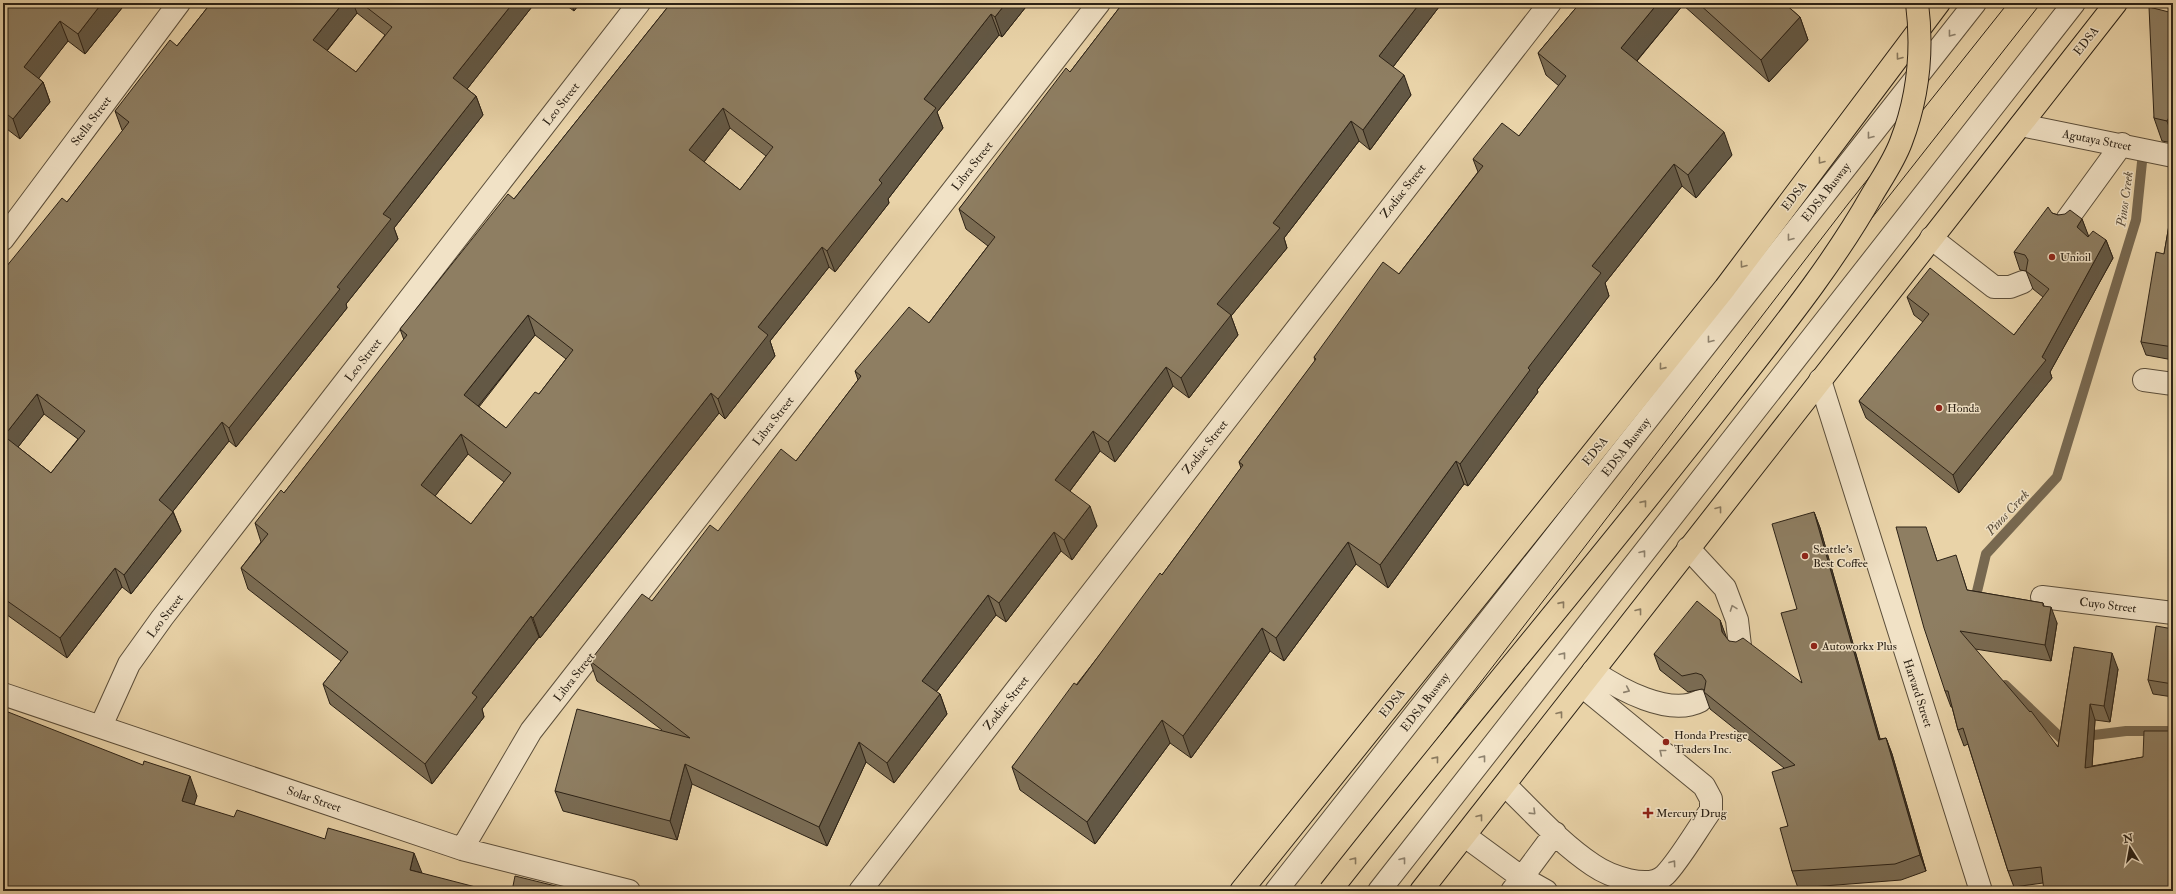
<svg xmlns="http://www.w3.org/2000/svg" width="2176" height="894" viewBox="0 0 2176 894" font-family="'IM FELL Double Pica',serif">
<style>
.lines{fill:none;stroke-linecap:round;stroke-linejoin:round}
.stream{stroke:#776850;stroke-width:10}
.minor-casing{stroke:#5b4e3a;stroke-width:24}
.highway-casing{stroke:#2c2216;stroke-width:24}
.minor{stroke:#f1e2c6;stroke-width:22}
.highway{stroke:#e9d3a8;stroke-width:22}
.tram{stroke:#2c2216;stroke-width:1}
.highway-bridge-casing{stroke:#2c2216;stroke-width:24;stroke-linecap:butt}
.highway-bridge{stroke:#e9d3a8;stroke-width:22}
.wall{fill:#7a6c54;stroke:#2c2216;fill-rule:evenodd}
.shaded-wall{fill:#635845;stroke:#2c2216}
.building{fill:#8e7e62;stroke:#2c2216;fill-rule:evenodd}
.oneway{stroke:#8e826e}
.oneway2{stroke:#8a7a5f}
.poi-dot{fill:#8f2418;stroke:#f1e2c6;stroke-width:1.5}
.labels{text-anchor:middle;stroke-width:3;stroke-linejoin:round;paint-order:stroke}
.street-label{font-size:12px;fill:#2c2216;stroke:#f1e2c6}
.poi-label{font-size:12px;fill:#2c2216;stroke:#f1e2c6;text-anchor:start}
.water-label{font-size:13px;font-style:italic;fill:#584b38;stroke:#f1e2c6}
</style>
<rect width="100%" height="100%" fill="#e9d3a8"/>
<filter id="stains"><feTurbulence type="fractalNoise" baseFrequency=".005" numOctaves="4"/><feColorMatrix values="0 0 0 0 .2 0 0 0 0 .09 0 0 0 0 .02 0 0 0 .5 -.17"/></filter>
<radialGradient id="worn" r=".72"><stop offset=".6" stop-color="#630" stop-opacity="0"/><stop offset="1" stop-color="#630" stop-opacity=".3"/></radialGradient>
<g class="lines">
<path class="stream" d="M 1974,604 L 1986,554 L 2057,477 L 2136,220 L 2142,162
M 2005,685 L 2062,739 L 2126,731 L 2173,731"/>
<g class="minor-casing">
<path id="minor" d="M 2021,125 L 2173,156
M 2066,221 L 2122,144
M 1931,238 L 1994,287 L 2010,287 L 2023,282
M 3,239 L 179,3
M 1820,380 L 1981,891
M 2144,380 L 2173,384
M 1688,548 L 1725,588 L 1737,620 L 1740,646
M 2042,597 L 2173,613
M 1593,671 C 1619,689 1669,717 1700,701
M 3,694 L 462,849 L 629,891
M 101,726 L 129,664 L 162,618 L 639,3
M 1505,785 C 1533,812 1560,843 1593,865 C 1609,876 1649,891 1665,875 C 1679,861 1698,828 1711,810 L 1711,799 L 1704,786 L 1582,686
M 1465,836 L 1521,877 L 1546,891
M 462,849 L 531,731 L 1099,3
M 860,891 L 1550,3
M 1276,891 L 1975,3
M 1379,891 L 2074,3
M 1512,891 L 1555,833"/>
</g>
<g class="highway-casing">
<path id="highway" d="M 1241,891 L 1725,288 L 1939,3
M 1421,891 L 2116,3"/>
</g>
<use href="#minor" class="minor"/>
<use href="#highway" class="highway"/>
<path class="tram" d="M 1371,825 L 1848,204 L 2008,3
M 1385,837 L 2041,3"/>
<g class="highway-bridge-casing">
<path id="highway-bridge" d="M 1330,891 C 1462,722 1602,559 1733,390 C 1782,327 1833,264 1872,195 C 1882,178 1894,161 1901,142 C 1918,98 1923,50 1917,3"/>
</g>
<use href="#highway-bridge" class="highway-bridge"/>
</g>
<path class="wall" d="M 3,3 L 126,3 L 85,54 L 68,41 L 38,78 L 43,82 L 50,102 L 20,139 L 3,126 Z
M 211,3 L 535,3 L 467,89 L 476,96 L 483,115 L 394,228 L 398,239 L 346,304 L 347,308 L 236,447 L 229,441 L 173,511 L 181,531 L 131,594 L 122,587 L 67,658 L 3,612 L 3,265 L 6,267 L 67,202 L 123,131 L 122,130 L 115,111 L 177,46 ZM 357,13 L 385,35 L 356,72 L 327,51 ZM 44,414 L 78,439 L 51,473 L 18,447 Z
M 563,3 L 580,3 L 574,11 Z
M 671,3 L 1029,3 L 1002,37 L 999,35 L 937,112 L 943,128 L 888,199 L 889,203 L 835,272 L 829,267 L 770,341 L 775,356 L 725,419 L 719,413 L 540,638 L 539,637 L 482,709 L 484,717 L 432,784 L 330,704 L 323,684 L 341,661 L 248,589 L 241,568 L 261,542 L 255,523 L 284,493 L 404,340 L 400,329 L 514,199 ZM 730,128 L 766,156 L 740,190 L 704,162 ZM 535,335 L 566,359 L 539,394 L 506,428 L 479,407 ZM 468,454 L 504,482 L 471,524 L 435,496 Z
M 1123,3 L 1442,3 L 1393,67 L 1411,95 L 1370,150 L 1359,141 L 1284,238 L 1287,248 L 1231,316 L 1238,335 L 1189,398 L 1173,386 L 1115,462 L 1100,451 L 1070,491 L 1097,526 L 1072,560 L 1061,551 L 1006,622 L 996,615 L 936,692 L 940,694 L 947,714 L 894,783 L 866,762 L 827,846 L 692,784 L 677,840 L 563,811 L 555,791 L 662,730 L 597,681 L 590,661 L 652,601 L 718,531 L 796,461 L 858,380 L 855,371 L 929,323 L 988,246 L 966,229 L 959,209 L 1070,72 Z
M 1580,3 L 1784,3 L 1800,17 L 1808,40 L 1769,82 L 1683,5 L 1637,61 L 1732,155 L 1696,198 L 1682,186 L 1605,283 L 1609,296 L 1537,390 L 1538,392 L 1468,486 L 1464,484 L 1388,588 L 1356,564 L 1284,661 L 1270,651 L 1191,758 L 1170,743 L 1095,844 L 1020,790 L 1012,767 L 1162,575 L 1241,468 L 1239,462 L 1315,361 L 1314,357 L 1399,274 L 1478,172 L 1473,159 L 1519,136 L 1559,86 L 1546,75 L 1538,53 Z
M 2173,6 L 2173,143 L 2162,141 L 2154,118 L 2169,12 Z
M 2173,202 L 2173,360 L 2146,355 L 2141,342 L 2164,254 Z
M 2052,213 L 2058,215 L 2082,219 L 2088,236 L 2106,240 L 2113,258 L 2050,372 L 2052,378 L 1959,493 L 1866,418 L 1859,401 L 1923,322 L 1914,315 L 1907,297 L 2014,335 L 2043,297 L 2033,289 L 2026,271 L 2020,270 L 2014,252 Z
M 1814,512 L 1820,528 L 1880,739 L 1886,738 L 1892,754 L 1926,871 L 1901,880 L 1798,888 L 1792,871 L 1788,826 L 1784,768 L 1710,709 L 1704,692 L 1704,690 L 1702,689 L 1688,692 L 1660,670 L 1654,654 L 1720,620 L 1726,638 L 1729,641 L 1802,683 L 1797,609 Z
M 1931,543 L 1937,561 L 1961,571 L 1967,590 L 2043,603 L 2044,606 L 2057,623 L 2051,661 L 1975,649 L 2058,747 L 2074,647 L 2118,669 L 2110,722 L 2095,720 L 2092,766 L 2143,757 L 2173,731 L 2043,883 L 2014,887 L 2008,871 L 1968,744 L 1964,746 L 1958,730 L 1952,707 L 1951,707 L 1945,691 Z
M 2173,547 L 2173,582 L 2169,572 Z
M 2173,629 L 2173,697 L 2153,694 L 2148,680 Z"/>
<path class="shaded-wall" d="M 102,3 L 126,3 L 85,54 L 78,34 Z
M 343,3 L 353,3 L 357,13 L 320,59 L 313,40 Z
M 513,3 L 535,3 L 460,98 L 453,78 Z
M 571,3 L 580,3 L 574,11 Z
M 1006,3 L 1029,3 L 1002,37 L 995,17 Z
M 1420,3 L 1442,3 L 1386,76 L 1379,56 Z
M 1658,3 L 1682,3 L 1683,5 L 1629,70 L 1621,48 Z
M 991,14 L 999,35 L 937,112 L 943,128 L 888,199 L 889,203 L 835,272 L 827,251 L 924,99 Z
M 1800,17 L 1808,40 L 1769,82 L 1761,60 Z
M 60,21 L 68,41 L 32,87 L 24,67 Z
M 1404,75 L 1411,95 L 1370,150 L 1363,130 Z
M 43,82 L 50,102 L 20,139 L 13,119 Z
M 476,96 L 483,115 L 394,228 L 398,239 L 346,304 L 347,308 L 236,447 L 229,428 L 383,214 Z
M 723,108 L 730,128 L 697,171 L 689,150 Z
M 2173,110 L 2173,138 L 2167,121 Z
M 1351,121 L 1359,141 L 1284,238 L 1287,248 L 1231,316 L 1238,335 L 1189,398 L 1181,378 L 1217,304 L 1273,223 Z
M 1724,132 L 1732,155 L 1696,198 L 1688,175 Z
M 1674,164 L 1682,186 L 1605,283 L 1609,296 L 1537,390 L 1538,392 L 1468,486 L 1460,464 L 1528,368 L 1592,266 Z
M 2082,219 L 2089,237 L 2083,244 L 2077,227 Z
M 2106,240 L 2113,258 L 2050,372 L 2052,378 L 1959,493 L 1953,475 L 2042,357 Z
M 822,247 L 829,267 L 770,341 L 775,356 L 725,419 L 718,399 L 758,327 Z
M 528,315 L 535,335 L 471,415 L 464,395 Z
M 1166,367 L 1173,386 L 1115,462 L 1108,442 Z
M 711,393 L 719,413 L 540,638 L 533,618 Z
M 37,394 L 44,414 L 11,456 L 4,436 Z
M 222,422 L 229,441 L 166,520 L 159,500 Z
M 1093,431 L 1100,451 L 1063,500 L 1055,480 Z
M 461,434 L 468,454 L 428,505 L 421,485 Z
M 1456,461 L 1464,484 L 1388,588 L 1380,565 Z
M 1090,506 L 1097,526 L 1072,560 L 1064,540 Z
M 173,512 L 181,531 L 131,594 L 124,575 Z
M 1814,512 L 1820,528 L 1885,756 L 1879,740 Z
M 1054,532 L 1061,551 L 1006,622 L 999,603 Z
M 1348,542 L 1356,564 L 1284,661 L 1276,638 Z
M 115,568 L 122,587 L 67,658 L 60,638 Z
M 988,595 L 996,615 L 929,701 L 922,681 Z
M 2051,607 L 2057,623 L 2051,661 L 2045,645 Z
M 531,616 L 539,637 L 482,709 L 484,717 L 432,784 L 425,764 L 472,693 Z
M 1720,620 L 1726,636 L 1728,648 L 1722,632 Z
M 1262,628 L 1270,651 L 1191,758 L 1183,736 Z
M 2112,653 L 2118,669 L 2110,722 L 2104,706 Z
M 940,694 L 947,714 L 894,783 L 887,763 Z
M 2090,704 L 2095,720 L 2091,783 L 2085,768 Z
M 1162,720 L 1170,743 L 1095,844 L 1087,822 Z
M 1886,738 L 1892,754 L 1926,871 L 1920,855 Z
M 859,742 L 866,762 L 827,846 L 819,827 Z
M 685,764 L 692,784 L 677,840 L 670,821 Z
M 190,776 L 197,796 L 189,821 L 182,801 Z
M 414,853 L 422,873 L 410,870 Z"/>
<path class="building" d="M 3,3 L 102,3 L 78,34 L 60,21 L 24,67 L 43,82 L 13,119 L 3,111 Z
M 211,3 L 343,3 L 313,40 L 356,72 L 392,27 L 361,3 L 513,3 L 453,78 L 476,96 L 383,214 L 391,219 L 337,287 L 340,289 L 229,428 L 222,422 L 159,500 L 173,512 L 124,575 L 115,568 L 60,638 L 3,598 L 3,265 L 6,267 L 62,198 L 67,202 L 129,122 L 115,111 L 170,40 L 177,46 ZM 37,394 L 85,431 L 51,473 L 4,436 Z
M 671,3 L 1006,3 L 995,17 L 991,14 L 924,99 L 936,108 L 879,180 L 882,183 L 827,251 L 822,247 L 758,327 L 768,335 L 718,399 L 711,393 L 533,618 L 531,616 L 472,693 L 477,697 L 425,764 L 323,684 L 348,652 L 241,568 L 268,534 L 255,523 L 281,490 L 284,493 L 407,335 L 400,329 L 508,194 L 514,199 ZM 723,108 L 773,147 L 740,190 L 689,150 ZM 528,315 L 573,350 L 539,394 L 535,392 L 506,428 L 464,395 ZM 461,434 L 511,473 L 471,524 L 421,485 Z
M 1123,3 L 1420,3 L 1379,56 L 1404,75 L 1363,130 L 1351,121 L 1273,223 L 1280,228 L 1217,304 L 1231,315 L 1181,378 L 1166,367 L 1108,442 L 1093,431 L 1055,480 L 1090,506 L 1064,540 L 1054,532 L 999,603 L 988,595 L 922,681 L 940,694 L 887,763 L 859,742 L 819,827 L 685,764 L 670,821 L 555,791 L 577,709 L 690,738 L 590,661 L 642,594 L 652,601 L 710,525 L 718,531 L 781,449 L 796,461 L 861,376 L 855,371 L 909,307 L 929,323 L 995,237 L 959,209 L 1066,68 L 1070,72 Z
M 1580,3 L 1658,3 L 1621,48 L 1724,132 L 1688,175 L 1674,164 L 1592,266 L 1601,273 L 1528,368 L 1530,370 L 1460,464 L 1456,461 L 1380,565 L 1348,542 L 1276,638 L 1262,628 L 1183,736 L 1162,720 L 1087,822 L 1012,767 L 1074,683 L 1077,685 L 1160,573 L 1162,575 L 1243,465 L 1239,462 L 1316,359 L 1314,357 L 1383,262 L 1399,274 L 1483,166 L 1473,159 L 1502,123 L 1519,136 L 1566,76 L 1538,53 Z
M 1698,3 L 1784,3 L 1800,17 L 1761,60 Z
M 2173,6 L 2173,110 L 2167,121 L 2154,118 L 2149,7 L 2169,12 Z
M 2173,202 L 2173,347 L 2141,342 L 2156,252 L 2164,254 Z
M 2048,207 L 2052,213 L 2058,215 L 2065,214 L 2070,210 L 2082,219 L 2077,227 L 2088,237 L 2093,231 L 2106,240 L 2042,357 L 2046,360 L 1953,475 L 1859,401 L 1929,314 L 1907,297 L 1930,268 L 2014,335 L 2049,289 L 2026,271 L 2028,260 L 2025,255 L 2014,252 Z
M 1814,512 L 1879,740 L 1886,738 L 1920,855 L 1895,864 L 1792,871 L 1780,828 L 1788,826 L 1772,772 L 1795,765 L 1704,692 L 1706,681 L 1702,675 L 1696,673 L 1682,676 L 1654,654 L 1697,601 L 1720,620 L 1722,632 L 1729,641 L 1736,642 L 1743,638 L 1802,683 L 1781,613 L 1797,609 L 1772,524 Z
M 1896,527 L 1926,527 L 1937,561 L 1956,555 L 1967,590 L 2043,603 L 2043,606 L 2051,607 L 2045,645 L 1960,631 L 2030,712 L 2031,711 L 2058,747 L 2074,647 L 2112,653 L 2104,706 L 2090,704 L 2085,768 L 2143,757 L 2144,731 L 2173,731 L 2173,891 L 2044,891 L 2041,867 L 2008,871 L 1963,728 L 1958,730 L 1948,691 L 1945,691 L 1924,628 Z
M 2173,547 L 2173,572 L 2169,572 Z
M 2156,626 L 2173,629 L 2173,684 L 2148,680 Z
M 3,710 L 143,765 L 144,761 L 190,776 L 182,801 L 234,817 L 237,810 L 325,839 L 328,828 L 414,853 L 410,870 L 491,891 L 3,891 Z
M 515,876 L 576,891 L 512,891 Z
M 938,888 L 941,891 L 936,891 Z"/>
<defs><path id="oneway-chevron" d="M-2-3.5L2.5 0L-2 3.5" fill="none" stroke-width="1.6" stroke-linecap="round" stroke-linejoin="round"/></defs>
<g class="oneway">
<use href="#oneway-chevron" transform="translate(1951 34) rotate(128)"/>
<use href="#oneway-chevron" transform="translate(1870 136) rotate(128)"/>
<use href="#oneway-chevron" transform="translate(1790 238) rotate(128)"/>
<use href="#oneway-chevron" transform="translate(1710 340) rotate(128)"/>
<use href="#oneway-chevron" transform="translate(1643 553) rotate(-52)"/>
<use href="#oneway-chevron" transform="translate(1733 608) rotate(-110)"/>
<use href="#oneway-chevron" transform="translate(1563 655) rotate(-52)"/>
<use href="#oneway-chevron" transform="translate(1627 690) rotate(24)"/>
<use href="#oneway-chevron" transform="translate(1662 752) rotate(-141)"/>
<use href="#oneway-chevron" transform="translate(1483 758) rotate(-52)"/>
<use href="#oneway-chevron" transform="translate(1533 812) rotate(44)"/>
<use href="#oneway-chevron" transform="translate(1403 860) rotate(-52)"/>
<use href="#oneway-chevron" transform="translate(1673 863) rotate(-54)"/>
</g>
<g class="oneway2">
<use href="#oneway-chevron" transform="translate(1899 57) rotate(127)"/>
<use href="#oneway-chevron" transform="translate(1821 161) rotate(127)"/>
<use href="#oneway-chevron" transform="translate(1743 265) rotate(127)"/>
<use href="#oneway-chevron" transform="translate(1662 367) rotate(129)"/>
<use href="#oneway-chevron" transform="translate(1644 503) rotate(-51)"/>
<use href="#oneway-chevron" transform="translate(1719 509) rotate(-52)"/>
<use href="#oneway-chevron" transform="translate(1562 604) rotate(-51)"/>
<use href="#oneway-chevron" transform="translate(1639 611) rotate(-52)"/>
<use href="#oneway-chevron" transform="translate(1560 714) rotate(-52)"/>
<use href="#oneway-chevron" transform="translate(1436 759) rotate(-51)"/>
<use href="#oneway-chevron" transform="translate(1480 817) rotate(-52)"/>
<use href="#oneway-chevron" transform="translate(1354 860) rotate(-52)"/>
</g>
<g class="poi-dot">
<circle cx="2052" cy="257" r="4"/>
<circle cx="1939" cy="408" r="4"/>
<circle cx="1805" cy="556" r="4"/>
<circle cx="1814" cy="646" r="4"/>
<circle cx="1666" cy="742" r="4"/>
<path d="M1646 807h4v4h4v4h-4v4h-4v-4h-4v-4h4z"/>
</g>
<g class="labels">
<g class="street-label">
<text transform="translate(2086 41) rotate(-52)" y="4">EDSA</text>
<text transform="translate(561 104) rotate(-52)" y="4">Leo Street</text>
<text transform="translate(91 121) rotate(-53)" y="4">Stella Street</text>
<text transform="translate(2097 140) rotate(11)" y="4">Agutaya Street</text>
<text transform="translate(972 166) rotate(-52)" y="4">Libra Street</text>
<text transform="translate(1403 191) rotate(-52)" y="4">Zodiac Street</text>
<text transform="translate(1826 192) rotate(-52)" y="4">EDSA Busway</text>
<text transform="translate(1794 196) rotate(-53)" y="4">EDSA</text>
<text transform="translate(363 360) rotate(-52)" y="4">Leo Street</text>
<text transform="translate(773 421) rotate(-52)" y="4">Libra Street</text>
<text transform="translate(1205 447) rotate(-52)" y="4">Zodiac Street</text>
<text transform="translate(1626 447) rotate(-52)" y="4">EDSA Busway</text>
<text transform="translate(1595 451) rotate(-51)" y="4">EDSA</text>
<text transform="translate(2108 605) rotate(7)" y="4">Cuyo Street</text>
<text transform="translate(165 616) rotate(-53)" y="4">Leo Street</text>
<text transform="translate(574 677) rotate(-52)" y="4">Libra Street</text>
<text transform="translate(1918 693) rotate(72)" y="4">Harvard Street</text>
<text transform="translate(1425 702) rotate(-52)" y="4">EDSA Busway</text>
<text transform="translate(1006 703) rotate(-52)" y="4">Zodiac Street</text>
<text transform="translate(1392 703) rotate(-51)" y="4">EDSA</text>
<text transform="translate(314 799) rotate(19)" y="4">Solar Street</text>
</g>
<g class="poi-label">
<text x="2060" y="261">Unioil</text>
<text x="1947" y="412">Honda</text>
<text x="1813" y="553">Seattle's<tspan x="1813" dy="14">Best Coffee</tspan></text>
<text x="1822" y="650">Autoworkx Plus</text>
<text x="1674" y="739">Honda Prestige<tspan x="1674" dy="14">Traders Inc.</tspan></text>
<text x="1656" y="817">Mercury Drug</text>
</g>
<g class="water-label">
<text transform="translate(2124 199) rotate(-82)" y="5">Pinos Creek</text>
<text transform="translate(2007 512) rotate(-47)" y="5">Pinos Creek</text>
</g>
</g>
<rect width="2176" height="894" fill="none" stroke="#e9d3a8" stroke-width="16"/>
<rect x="4" y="4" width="2168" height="886" fill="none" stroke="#2c2216" stroke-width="2"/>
<rect x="8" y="8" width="2160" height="878" fill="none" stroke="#2c2216"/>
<g transform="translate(2130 848) rotate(349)" stroke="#f1e2c6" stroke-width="3" paint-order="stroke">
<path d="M0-3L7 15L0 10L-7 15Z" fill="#2c2216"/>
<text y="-6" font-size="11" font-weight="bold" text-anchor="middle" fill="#2c2216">N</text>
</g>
<rect width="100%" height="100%" filter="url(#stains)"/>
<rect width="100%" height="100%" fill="url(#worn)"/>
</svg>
